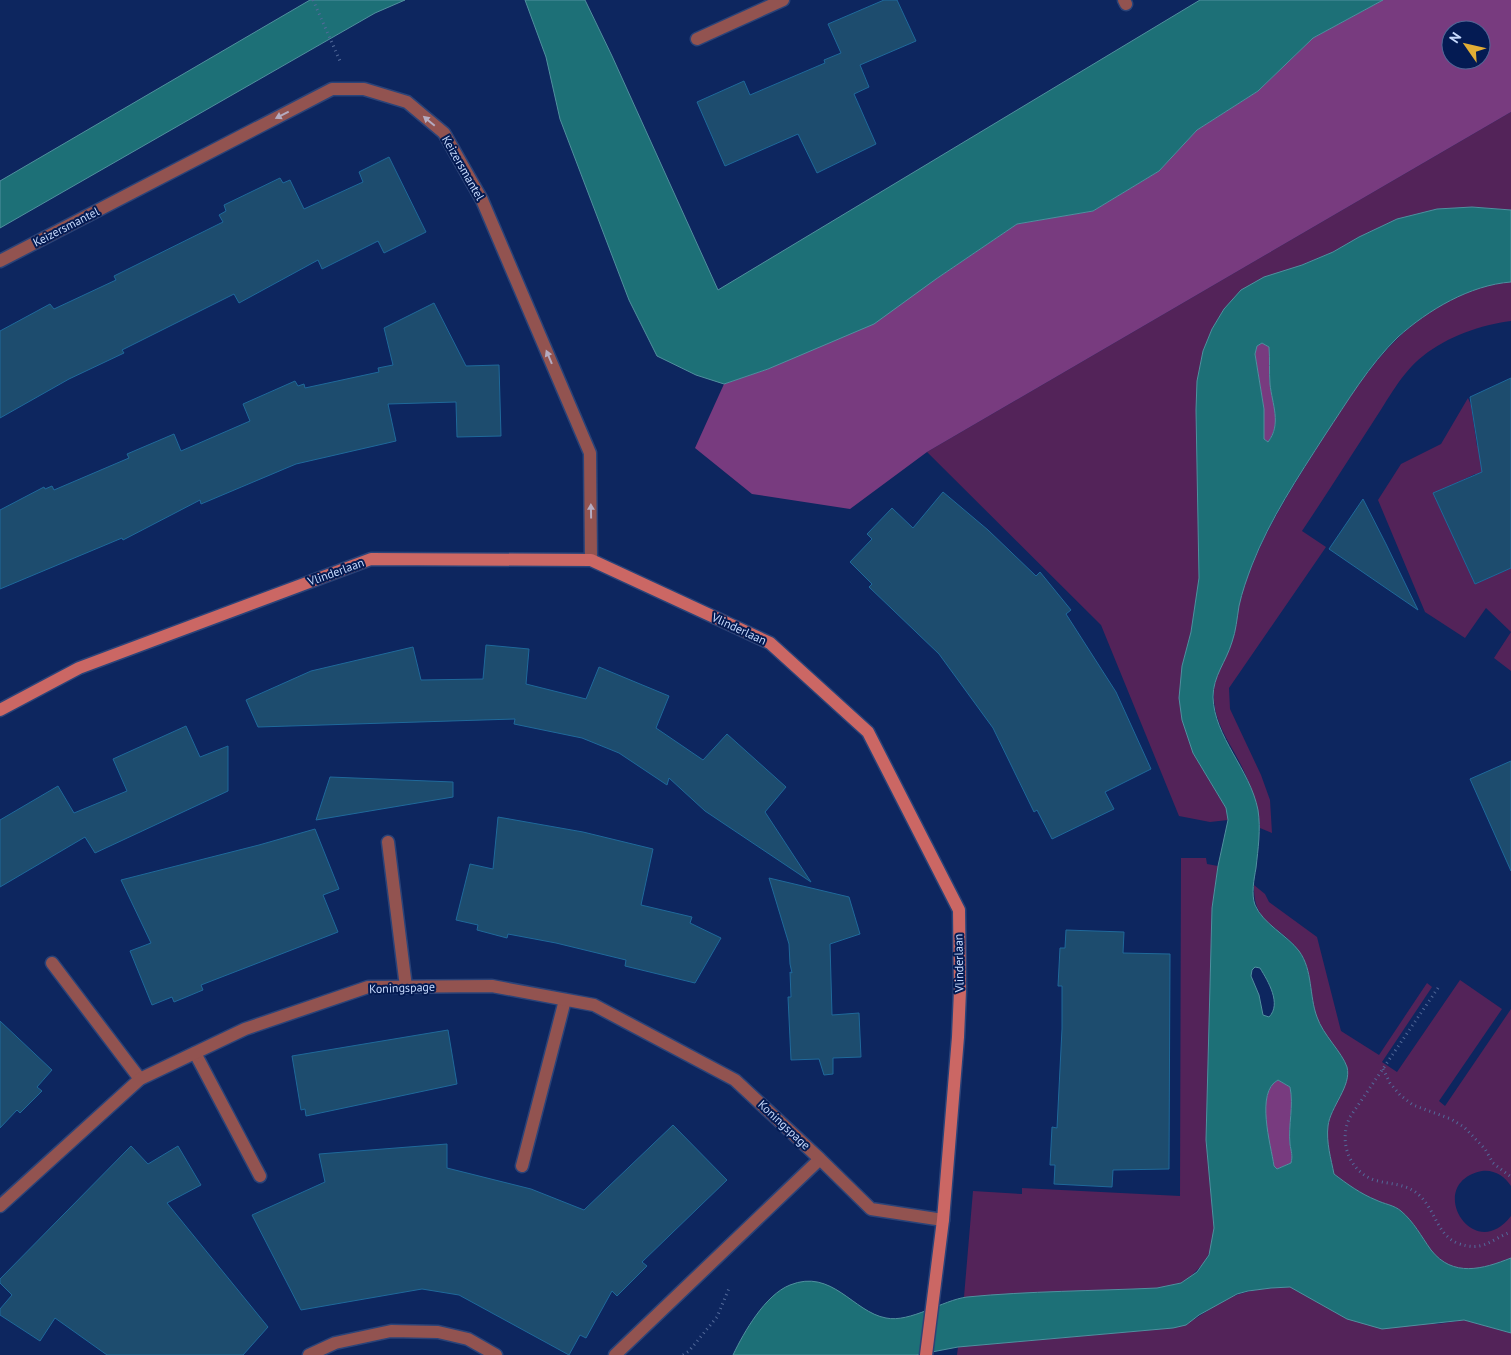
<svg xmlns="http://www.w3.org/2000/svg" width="1511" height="1355" viewBox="0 0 1511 1355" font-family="'PT Sans',sans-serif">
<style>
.green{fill:#532359}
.forest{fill:#783b7f;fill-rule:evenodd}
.water{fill:#1d7077;stroke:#50909f;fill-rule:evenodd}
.building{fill:#1d4c6e;stroke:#1f699b}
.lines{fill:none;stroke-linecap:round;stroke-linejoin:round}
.lane-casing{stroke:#2b4378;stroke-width:15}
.street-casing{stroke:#2b4378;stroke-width:15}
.secondary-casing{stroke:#2b4378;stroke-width:15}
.path{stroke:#536a9a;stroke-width:3;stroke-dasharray:1 4;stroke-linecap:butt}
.lane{stroke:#925350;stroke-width:12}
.street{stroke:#925350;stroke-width:12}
.secondary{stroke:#cb6764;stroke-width:12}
.oneway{fill:#b4abc0}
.labels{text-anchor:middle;stroke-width:4;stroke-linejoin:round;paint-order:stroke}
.street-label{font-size:12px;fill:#c7dafd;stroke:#041b53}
</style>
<rect width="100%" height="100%" fill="#0d265f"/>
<path class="green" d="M 1511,112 L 1511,210 L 1472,207 L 1436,209 L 1397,219 L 1359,237 L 1333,252 L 1241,290 L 1224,309 L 1212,329 L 1203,351 L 1196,410 L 1199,578 L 1191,632 L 1182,666 L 1193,753 L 1226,808 L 1228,820 L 1210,822 L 1179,816 L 1101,625 L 927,452 Z
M 1511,282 L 1511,321 C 1481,325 1448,336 1423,356 C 1401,373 1388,400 1373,422 C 1349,459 1326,495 1302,531 L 1326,547 L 1229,688 L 1230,709 L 1261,775 L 1270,800 L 1272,833 L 1260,828 C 1258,807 1252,787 1242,767 C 1230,742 1212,721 1214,691 C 1214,673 1227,659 1232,642 C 1236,630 1237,617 1239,605 C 1242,592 1247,578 1252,566 C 1270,521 1298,478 1324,437 C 1346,403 1369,366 1398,338 C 1427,310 1470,285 1511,282 Z
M 1468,398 L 1471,405 L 1477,446 L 1489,444 L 1481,485 L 1475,474 L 1434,494 L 1475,584 L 1511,568 L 1511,671 L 1494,658 L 1511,632 L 1486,608 L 1465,638 L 1425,612 L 1378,500 L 1401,464 L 1441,444 Z
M 1181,858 L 1206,858 L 1207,864 L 1218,866 L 1212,908 L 1206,1140 L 1214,1228 L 1212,1248 L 1204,1263 L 1188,1279 L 1181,1283 L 1157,1288 L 964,1297 L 973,1191 L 1022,1194 L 1022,1188 L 1180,1196 Z
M 1254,885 L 1265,894 L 1269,902 L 1317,937 L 1341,1031 L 1379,1055 L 1427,983 L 1432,987 L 1382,1062 L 1397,1072 L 1460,980 L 1502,1009 L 1439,1101 L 1445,1106 L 1511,1009 L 1511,1186 C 1505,1176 1493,1169 1482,1171 C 1423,1183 1473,1266 1511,1216 L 1511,1258 C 1483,1269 1453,1278 1431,1250 C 1421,1236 1414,1222 1401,1211 C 1394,1205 1384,1204 1376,1200 C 1361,1194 1347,1184 1334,1174 C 1331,1159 1325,1141 1328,1125 C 1331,1107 1353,1082 1346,1065 C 1344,1059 1339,1054 1335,1049 C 1328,1039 1320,1028 1316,1016 C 1309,994 1313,970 1299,951 C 1279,924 1253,925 1254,885 Z
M 1291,1287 L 1347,1319 L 1438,1324 L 1464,1320 L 1511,1333 L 1511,1355 L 957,1355 L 958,1347 L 1173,1328 C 1191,1324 1204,1312 1220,1303 C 1242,1290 1265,1288 1291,1287 Z"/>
<path class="forest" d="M 1383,0 L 1511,0 L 1511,112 L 927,452 L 850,509 L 752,494 L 695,448 L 724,384 L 768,369 L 936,279 L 1017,224 L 1093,211 L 1159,171 L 1197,130 L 1258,91 L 1313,38 ZM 1451,30 L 1481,30 L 1481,60 L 1451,60 Z
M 1262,343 L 1269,347 C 1270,359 1269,371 1270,384 C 1272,404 1282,423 1268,442 L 1264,439 L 1264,409 L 1255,354 L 1257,346 Z
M 1278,1080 L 1290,1087 C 1294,1106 1288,1125 1290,1144 C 1291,1151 1293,1156 1291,1163 L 1277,1169 L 1274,1166 C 1270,1144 1255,1093 1278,1080 Z"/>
<path class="water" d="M 310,0 L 405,0 L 375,13 L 0,228 L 0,181 Z
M 525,0 L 585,0 L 612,56 L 718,290 L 1200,0 L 1383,0 L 1313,38 L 1258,91 L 1197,130 L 1159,171 L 1093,211 L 1017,224 L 936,279 L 874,324 L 768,369 L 724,384 L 696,375 L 657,356 L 629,300 L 560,119 L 546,57 Z
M 1472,207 L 1511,210 L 1511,282 C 1470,285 1428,310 1398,337 C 1369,365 1347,402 1325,435 C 1298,477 1270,519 1252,565 C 1247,578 1242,592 1239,606 C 1237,618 1236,631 1232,642 C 1226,662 1213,676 1213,697 C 1214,737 1250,769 1258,810 C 1261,829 1258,849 1256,868 C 1254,879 1251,894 1255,905 C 1263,924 1287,935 1299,951 C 1313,970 1309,996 1317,1017 C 1323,1035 1342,1052 1347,1067 C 1352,1086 1330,1107 1328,1126 C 1326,1142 1331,1159 1334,1174 C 1347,1184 1361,1194 1376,1200 C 1384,1204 1394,1205 1401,1211 C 1414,1222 1421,1236 1431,1250 C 1453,1278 1483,1269 1511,1258 L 1511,1333 L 1464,1320 L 1382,1329 L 1347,1319 L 1290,1287 L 1271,1288 L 1248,1291 L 1237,1294 L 1199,1315 L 1186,1325 L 1173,1328 L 958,1347 L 916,1355 L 733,1355 C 744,1332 765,1295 790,1285 C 832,1268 853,1312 886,1318 C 910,1323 943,1300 967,1297 C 1029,1291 1093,1291 1157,1288 L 1181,1283 L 1197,1272 L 1209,1255 L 1214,1228 L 1206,1140 L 1212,908 L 1218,866 L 1228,820 L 1226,808 L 1193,753 L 1182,720 L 1179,698 L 1182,666 L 1191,632 L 1199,578 L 1196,410 L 1197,381 L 1203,351 L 1212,329 L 1224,309 L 1241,290 L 1264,277 L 1302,265 L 1333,252 L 1359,237 L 1397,219 L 1437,209 ZM 1262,343 L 1269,347 C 1270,359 1269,372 1270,384 C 1272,404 1282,424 1268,442 L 1264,439 L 1264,409 L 1255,354 L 1257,346 ZM 1255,967 L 1260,968 C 1268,981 1282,1004 1269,1017 L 1263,1015 L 1259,995 L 1251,976 L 1252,970 ZM 1278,1080 L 1290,1087 C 1294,1106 1288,1125 1290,1144 C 1291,1151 1293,1156 1291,1163 L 1277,1169 L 1274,1166 C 1271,1145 1255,1092 1278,1080 Z"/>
<path class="building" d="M 884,0 L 897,0 L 916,41 L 860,65 L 869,87 L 854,94 L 876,144 L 817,173 L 798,134 L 725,166 L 697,102 L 744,81 L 750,95 L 825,63 L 824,60 L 841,53 L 828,24 Z
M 389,157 L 426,232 L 384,253 L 378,241 L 322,269 L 318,260 L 239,303 L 234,294 L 122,350 L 124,353 L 69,379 L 0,418 L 0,331 L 50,304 L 54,309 L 116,280 L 114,276 L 223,222 L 219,215 L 226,211 L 224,205 L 280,178 L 283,183 L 290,180 L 304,209 L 363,182 L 359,172 Z
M 434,303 L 466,366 L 499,365 L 501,436 L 457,437 L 456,402 L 388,404 L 396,441 L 296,464 L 201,504 L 200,500 L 123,540 L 122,538 L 0,589 L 0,510 L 44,487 L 45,489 L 52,486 L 54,490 L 129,458 L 127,454 L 174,434 L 181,451 L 250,421 L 243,404 L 295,381 L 298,386 L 304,384 L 305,388 L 379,372 L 378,368 L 393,365 L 384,328 Z
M 1511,378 L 1511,568 L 1475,584 L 1433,493 L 1482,472 L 1470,397 Z
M 943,492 L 988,530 L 1036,576 L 1040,572 L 1071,610 L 1066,614 L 1116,692 L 1151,769 L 1105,792 L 1114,809 L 1052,839 L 1037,810 L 1034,812 L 993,728 L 939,654 L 869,587 L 872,584 L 850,562 L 872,539 L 867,534 L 892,508 L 913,528 Z
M 1363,499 L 1386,544 L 1418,610 L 1329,549 Z
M 486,645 L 529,649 L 526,684 L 586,699 L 599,667 L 669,696 L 656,728 L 703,760 L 727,734 L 786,787 L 765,812 L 811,882 L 705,811 L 669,778 L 667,785 L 619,753 L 582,738 L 514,724 L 515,719 L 258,727 L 246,700 L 311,671 L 413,647 L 421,680 L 483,679 Z
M 186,726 L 200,757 L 228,746 L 228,791 L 95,853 L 85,837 L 0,887 L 0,820 L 58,786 L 74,813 L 127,791 L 113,759 Z
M 1511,761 L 1511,871 L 1470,779 Z
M 330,777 L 453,782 L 453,797 L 316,820 Z
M 498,817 L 583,832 L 653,849 L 641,905 L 692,917 L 690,923 L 721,938 L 695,983 L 625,966 L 626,960 L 556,943 L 508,934 L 507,938 L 477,930 L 478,925 L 456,920 L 470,864 L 493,869 Z
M 315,829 L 339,889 L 323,895 L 338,932 L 201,985 L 203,990 L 174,1002 L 172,997 L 152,1005 L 130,951 L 151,943 L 121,880 L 259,845 Z
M 769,878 L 849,897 L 860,934 L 830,944 L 832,1015 L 859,1013 L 861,1057 L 833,1058 L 833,1074 L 824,1075 L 819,1059 L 791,1060 L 788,997 L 791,997 L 790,972 L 792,973 L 790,964 L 789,944 Z
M 1066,930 L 1124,932 L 1123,953 L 1170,954 L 1169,1169 L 1113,1170 L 1112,1187 L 1054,1184 L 1055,1165 L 1050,1165 L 1052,1127 L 1057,1128 L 1062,1029 L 1062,986 L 1058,986 L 1060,948 L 1065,948 Z
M 0,1021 L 52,1070 L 37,1087 L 42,1091 L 20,1113 L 17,1110 L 0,1128 Z
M 448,1030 L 457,1084 L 306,1116 L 305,1109 L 301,1110 L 292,1056 Z
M 673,1125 L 727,1180 L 642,1262 L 647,1266 L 617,1296 L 612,1291 L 586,1338 L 580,1335 L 569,1355 L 459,1295 L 422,1289 L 301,1310 L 252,1215 L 325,1182 L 319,1154 L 447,1144 L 447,1168 L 531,1189 L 584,1210 Z
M 131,1146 L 148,1164 L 178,1146 L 201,1185 L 167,1203 L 268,1327 L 243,1355 L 107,1355 L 55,1318 L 40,1341 L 0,1315 L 0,1309 L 12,1295 L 0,1283 L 0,1279 Z"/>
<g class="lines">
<g class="lane-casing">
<path id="lane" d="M 388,842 L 406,987
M 52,963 L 140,1079
M 195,1053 L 260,1176
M 522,1166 L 565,1000"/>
</g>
<g class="street-casing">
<path id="street" d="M 1124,0 L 1126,4
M 697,39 L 783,0
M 0,261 L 332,89 L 364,89 L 407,102 L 444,133 L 482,200 L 590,453 L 591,560
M 820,1159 L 871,1209 L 943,1220
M 0,1206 L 140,1079 L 245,1029 L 368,987 L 492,986 L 594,1005 L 735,1080 L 820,1159 L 615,1355
M 309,1355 L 335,1343 L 391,1331 L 438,1332 L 468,1339 L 496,1355"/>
</g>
<g class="secondary-casing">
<path id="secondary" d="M 0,710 L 79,668 L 371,559 L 591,560 L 770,643 L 868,732 L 959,910 L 960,991 L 958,1037 L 943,1220 L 926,1355"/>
</g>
<path class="path" d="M 313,0 L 340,61
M 1438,988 L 1350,1117 C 1338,1141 1349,1171 1374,1180 C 1391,1185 1407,1183 1420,1196 C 1435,1210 1437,1234 1457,1243 C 1483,1253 1491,1239 1511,1232
M 1383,1069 L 1390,1083 L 1400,1095 L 1413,1105 L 1451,1119 L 1464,1127 L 1485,1149 L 1493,1163 L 1511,1177
M 683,1355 L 689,1351 L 717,1317 L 730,1286"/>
<use href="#lane" class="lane"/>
<use href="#street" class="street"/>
<use href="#secondary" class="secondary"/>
</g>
<defs><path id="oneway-solid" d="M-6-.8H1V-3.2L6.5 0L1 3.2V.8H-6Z" transform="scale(1.25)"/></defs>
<g class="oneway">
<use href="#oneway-solid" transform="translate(282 115) rotate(153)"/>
<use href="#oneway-solid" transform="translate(429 121) rotate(-140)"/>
<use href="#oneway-solid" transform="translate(549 357) rotate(-113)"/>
<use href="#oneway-solid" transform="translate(591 511) rotate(-91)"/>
</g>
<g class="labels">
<g class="street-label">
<text transform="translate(463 168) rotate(60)" y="4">Keizersmantel</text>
<text transform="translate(66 227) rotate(-27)" y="4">Keizersmantel</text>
<text transform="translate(336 572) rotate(-20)" y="4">Vlinderlaan</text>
<text transform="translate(739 629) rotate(25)" y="4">Vlinderlaan</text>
<text transform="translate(959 963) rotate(-91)" y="4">Vlinderlaan</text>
<text transform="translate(402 988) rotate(-2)" y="4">Koningspage</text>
<text transform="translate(784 1125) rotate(43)" y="4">Koningspage</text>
</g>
</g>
<g transform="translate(1466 45) rotate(304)"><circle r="24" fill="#041b53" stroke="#526797"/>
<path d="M0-4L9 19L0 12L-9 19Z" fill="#e3ae35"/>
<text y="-8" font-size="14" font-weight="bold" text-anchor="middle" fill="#c7dafd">N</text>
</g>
</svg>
